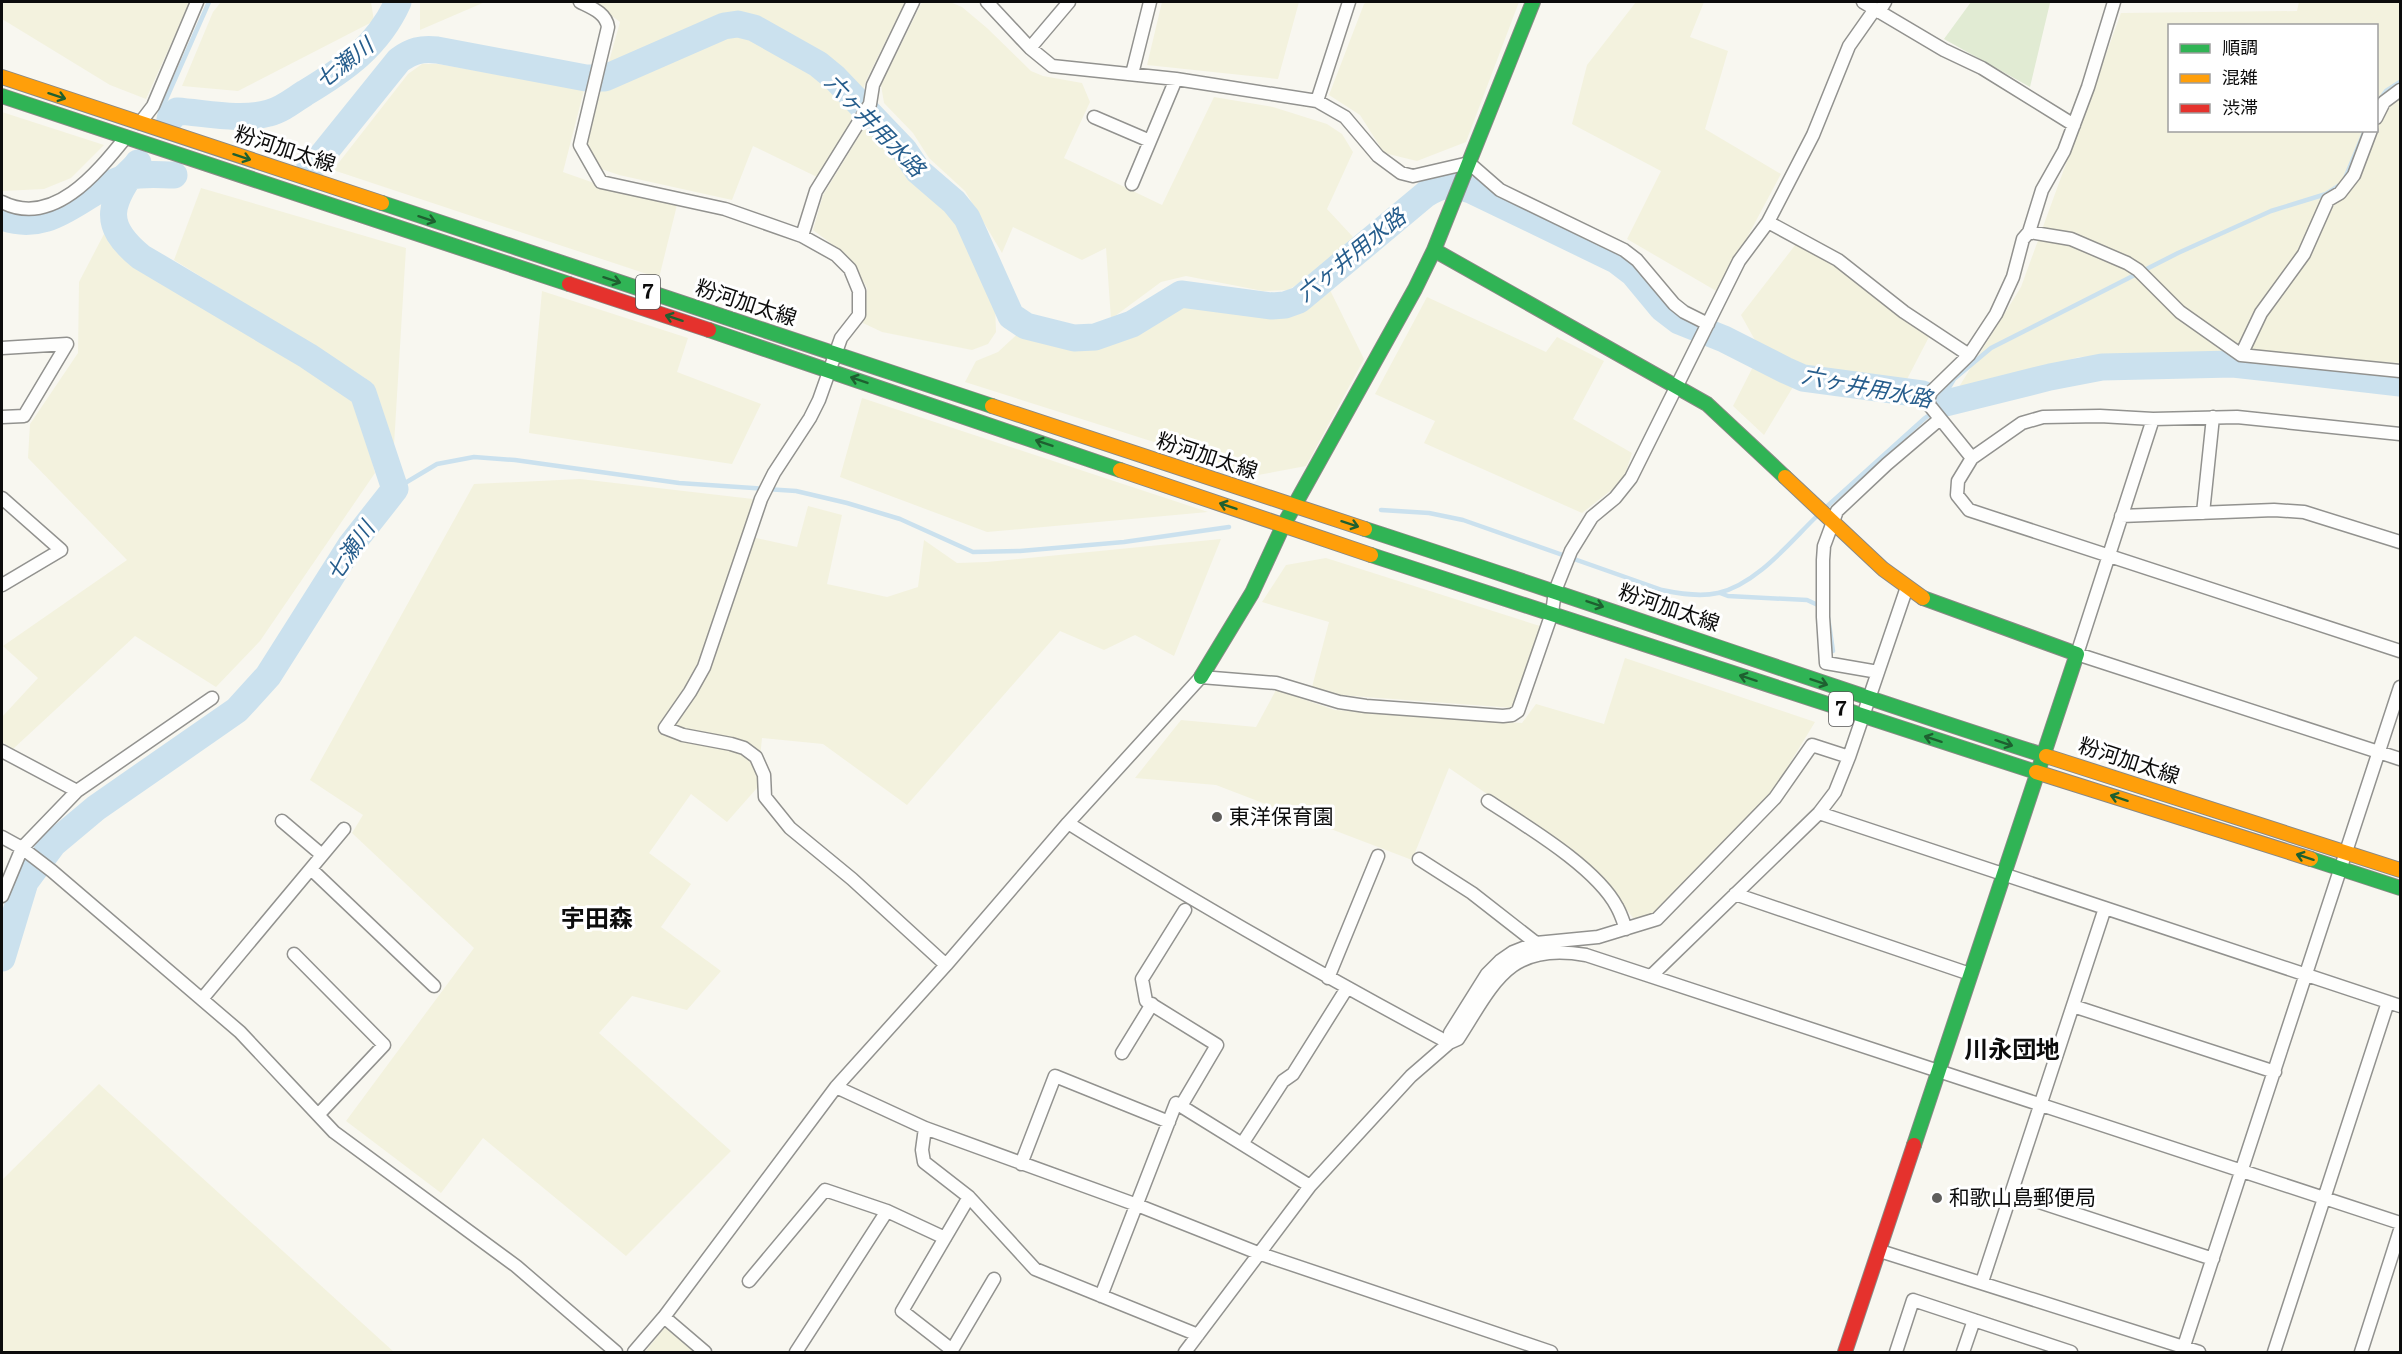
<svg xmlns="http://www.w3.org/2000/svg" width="2402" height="1354" viewBox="0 0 2402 1354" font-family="Literata,'Noto Sans JP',serif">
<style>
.farmland{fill:#f3f2de;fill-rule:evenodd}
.green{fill:#e1ebd3}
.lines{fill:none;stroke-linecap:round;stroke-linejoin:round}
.stream{stroke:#cbe1ee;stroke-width:4.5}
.river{stroke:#cbe1ee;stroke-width:27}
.street-casing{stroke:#92928f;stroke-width:15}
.fast-casing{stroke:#898885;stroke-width:16}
.slow-casing{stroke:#898885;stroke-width:16}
.jam-casing{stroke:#898885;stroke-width:16}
.street{stroke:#fefefd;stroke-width:12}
.fast{stroke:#30b455;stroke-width:14}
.slow{stroke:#ff9f0a;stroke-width:14}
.jam{stroke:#e5322d;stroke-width:14}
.oneway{stroke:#1e6030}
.poi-dot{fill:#5f5e5c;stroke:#fff;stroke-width:2}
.labels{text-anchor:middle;stroke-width:6;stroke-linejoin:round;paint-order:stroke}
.shield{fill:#fff;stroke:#555;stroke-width:1.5}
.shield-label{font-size:20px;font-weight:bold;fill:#0c0c0c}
.street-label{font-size:21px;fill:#0c0c0c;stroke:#fff}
.poi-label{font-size:21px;fill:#0c0c0c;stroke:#fff;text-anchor:start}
.water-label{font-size:22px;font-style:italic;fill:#265d8c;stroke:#fff}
.quarter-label{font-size:24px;font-weight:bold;fill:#0c0c0c;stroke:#fff}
</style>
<rect width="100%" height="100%" fill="#f8f7f0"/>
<path class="farmland" d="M 2,2 L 190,2 L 146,99 L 110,85 L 2,19 Z
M 221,2 L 371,2 L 374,21 L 238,91 L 182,86 L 213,12 Z
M 420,2 L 485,2 L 420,30 Z
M 593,2 L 905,2 L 865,83 L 859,108 L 819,178 L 753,146 L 732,200 L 619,175 L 581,162 L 620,22 Z
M 922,2 L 950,2 L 962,7 L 987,28 L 1031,71 L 1043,76 L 1082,83 L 1090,102 L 1064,158 L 1162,205 L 1214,97 L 1273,107 L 1327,124 L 1342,134 L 1353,152 L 1327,209 L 1353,237 L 1309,277 L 1288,290 L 1263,291 L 1186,276 L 1161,282 L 1111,319 L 1106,248 L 1082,260 L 1013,227 L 1002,253 L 965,191 L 929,158 L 913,133 L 884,103 L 881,85 Z
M 1162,2 L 1299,2 L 1278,79 L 1147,65 Z
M 1367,2 L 1519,2 L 1466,142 L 1417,161 L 1384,153 L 1360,115 L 1329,95 L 1364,4 Z
M 1636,2 L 1704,2 L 1690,37 L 1728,51 L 1705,129 L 1781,174 L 1718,292 L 1627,239 L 1661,171 L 1572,124 L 1587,65 Z
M 2299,2 L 2400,2 L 2400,363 L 2222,353 L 2079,357 L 1957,390 L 2021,287 L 2121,13 L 2297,11 ZM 2170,26 L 2376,26 L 2376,130 L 2170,130 Z
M 422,64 L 438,64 L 584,90 L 563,172 L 611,189 L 678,201 L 659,278 L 333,170 L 408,74 Z
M 2,112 L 104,145 L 71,178 L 44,189 L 2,191 Z
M 870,118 L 894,144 L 916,177 L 943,199 L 964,225 L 995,303 L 996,332 L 988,344 L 972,350 L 882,332 L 863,323 L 867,288 L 848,256 L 813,230 L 823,195 Z
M 201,188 L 406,248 L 394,445 L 365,378 L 174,260 Z
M 104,234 L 124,259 L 342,391 L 358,405 L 375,473 L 260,641 L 216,687 L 135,636 L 13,749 L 2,742 L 2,717 L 38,678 L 3,646 L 127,560 L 28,458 L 30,424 L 78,353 L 79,282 Z
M 1796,244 L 1837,263 L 1930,335 L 1904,385 L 1802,372 L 1764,435 L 1733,406 L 1761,351 L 1741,315 Z
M 1327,284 L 1364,359 L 1306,466 L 1258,475 L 965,382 L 976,361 L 998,352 L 1023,329 L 1064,342 L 1091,343 L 1120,336 L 1179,300 L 1201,298 L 1266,311 L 1294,309 Z
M 542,291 L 688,338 L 677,372 L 761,404 L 732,464 L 529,433 Z
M 1427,297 L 1546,352 L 1557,337 L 1604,361 L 1573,419 L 1632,453 L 1623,481 L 1582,513 L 1424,443 L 1435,421 L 1375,394 Z
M 862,398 L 1208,512 L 987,532 L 840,477 Z
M 580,479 L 753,499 L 742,535 L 797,547 L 808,506 L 842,515 L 827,584 L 887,597 L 918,587 L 924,540 L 957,563 L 987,562 L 1221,539 L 1174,656 L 1135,635 L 1104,650 L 1060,631 L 907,805 L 823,744 L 762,738 L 757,788 L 727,822 L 691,794 L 649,853 L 691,884 L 661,927 L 721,971 L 687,1010 L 632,996 L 599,1033 L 731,1151 L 626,1256 L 483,1138 L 441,1193 L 346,1121 L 474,948 L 352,833 L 363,815 L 310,780 L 474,484 Z
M 1326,558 L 1543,627 L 1514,708 L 1339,695 L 1312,687 L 1329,622 L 1262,602 L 1286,565 Z
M 1625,658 L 1815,722 L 1773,791 L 1658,912 L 1634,919 L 1591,865 L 1449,768 L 1412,860 L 1216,785 L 1135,778 L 1181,720 L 1256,727 L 1276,690 L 1335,710 L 1522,723 L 1536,704 L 1604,724 Z
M 99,1084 L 394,1352 L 2,1352 L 2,1180 Z
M 665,1327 L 694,1352 L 645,1352 Z"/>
<path class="green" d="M 1971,2 L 2050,3 L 2030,87 L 1944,39 Z"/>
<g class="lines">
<path class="stream" d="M 2380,99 L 2386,91 L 2400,82
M 160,113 L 209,2
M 89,196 L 130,156
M 1941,401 L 1954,379 L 1991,348 L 2178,253 L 2271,211 L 2326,194 L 2343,183 L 2365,130
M 395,489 L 437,464 L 474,457 L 515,460 L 679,483 L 796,491 L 847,503 L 900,519 L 973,552 L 1020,551 L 1124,542 L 1229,527
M 1381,510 L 1429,513 L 1463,520 L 1662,590 C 1681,594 1700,597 1718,593 C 1757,584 1790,542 1817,516
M 1823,510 L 1925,418 L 1946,403
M 1720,593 L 1728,596 L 1807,600 L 1820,606
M 1828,617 L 1833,651"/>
<path class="river" d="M 170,119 L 177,111 C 206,113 241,121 269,113 C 282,110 294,100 305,93 C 345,69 378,46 398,2
M 310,165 L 316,163 L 399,60 C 412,51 421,48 437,50 L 586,78 L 605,78 L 724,26 L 738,24 L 754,28 L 818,64 L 835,78 L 904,150 L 918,171 L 954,202 L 967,218 L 1011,316 L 1026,326 L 1074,338 L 1095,337 L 1132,324 L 1181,294 L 1272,306 L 1285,305 L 1299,300 L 1426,194 C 1445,183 1450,184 1471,190 L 1616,260 L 1633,273 L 1662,308 L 1679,321 L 1724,339 L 1785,370 L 1803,378 L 1922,394 L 1946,403 L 2050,377 L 2102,367 L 2233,364 L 2400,383
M 2,217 C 54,236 82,190 128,177 C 142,173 160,175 174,175
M 2,958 L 25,882 L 53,844 L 96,808 L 237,710 L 268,676 L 351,545 L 395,489 L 363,393 L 308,356 L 141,257 C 99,223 111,203 138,163"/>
<g class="street-casing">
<path id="street" d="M 580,2 C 592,8 606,13 608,27 L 580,145 L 601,182 L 725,209 L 802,236 L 836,255 L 850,269 L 859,291 L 859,315 L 841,338 L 819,400 L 810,418 L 774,473 L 761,499 L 704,667 L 690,692 L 665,728 L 683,735 L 731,744 L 744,748 L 756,757 L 764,775 L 765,797 L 790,828 L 852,879 L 946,965
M 987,2 L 1030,48 L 1052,66 L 1176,79 L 1317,101 L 1345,117 L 1378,156 L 1401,173 L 1413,176 L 1469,163 L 1500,190 L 1624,250 L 1637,260 L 1674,304 L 1684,312 L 1708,324
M 1863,2 L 1944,50 L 1982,68 L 2074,125
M 1879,12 L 1885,2
M 1030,48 L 1069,2
M 1132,74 L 1150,2
M 1317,101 L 1349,2
M 1094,117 L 1150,141
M 2376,118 L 2384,102 L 2400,90
M 140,123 L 153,106 L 197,2
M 1132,184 L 1176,79
M 2,202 C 53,228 97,173 126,137
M 1768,222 L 1838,260 L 1904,312 L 1969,355
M 2029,232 L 2071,239 L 2127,263 L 2138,270 L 2180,312 L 2241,355 L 2400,371
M 802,236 L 816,191 L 870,104 L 873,85 L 913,2
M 2,348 L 67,344 L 24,416 L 2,417
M 2241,355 L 2261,313 L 2304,254 L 2328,200 L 2340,193 L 2354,175 L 2371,130
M 2153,419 L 2077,654 L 2400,759
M 2400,434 L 2237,417 L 2153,419 L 2100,416 L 2043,417 L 2022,423 L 1972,458 L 1958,481 L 1957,495 L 1969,510 L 2400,651
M 1972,458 L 1930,406 L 1928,400 L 1931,392 L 1969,355 L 1996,314 L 2013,277 L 2023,239 L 2029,232 L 2042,190 L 2064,151 L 2088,87 L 2114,2
M 2,498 L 61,550 L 2,585
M 2203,513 L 2213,417
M 2121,516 L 2274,510 L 2304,512 L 2400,542
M 1878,672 L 1826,663 L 1823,617 L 1823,560 L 1824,546 L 1837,511 L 1887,464 L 1940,419
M 2,751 L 77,791
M 1488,801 C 1526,826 1596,867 1617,907 C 1621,914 1623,921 1626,929
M 1819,813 L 2400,1006
M 282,821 L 322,855
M 1068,823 C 1192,901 1319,973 1449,1043 L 1450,1033 L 1487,974 L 1500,961 L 1513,952 L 1536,943 L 1598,937 L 1657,919 L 1775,798 L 1812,745 L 1849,757
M 2,837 L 22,848 L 52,871 L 240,1032 L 334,1132 L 516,1266 L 616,1352
M 1419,859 L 1472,893 L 1536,943
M 311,869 L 434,986
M 1735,894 L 1970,974
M 2,896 L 22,848 L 77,791 L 212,698
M 294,954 L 384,1045 L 318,1115
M 1651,976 L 1819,813 L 1835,792 L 1849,757 L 1906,590
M 1328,978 L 1378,856
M 202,999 L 344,829
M 2073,1006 L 2275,1072
M 1122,1053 L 1152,1004
M 836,1087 L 925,1128 L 1137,1205 L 1258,1253 L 1551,1352
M 1181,1106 L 1217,1045 L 1146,1001 L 1142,979 L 1185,910
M 925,1128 L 922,1150 L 924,1162 L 969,1197 L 1035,1269 L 1198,1335
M 1242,1144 L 1283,1081 L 1293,1074 L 1347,988
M 1021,1164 L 1055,1076 L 1169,1122
M 2012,1193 L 2213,1259
M 969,1197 L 902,1311 L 952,1350 L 994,1279
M 1880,1251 L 2199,1352
M 749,1281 L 825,1190 L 887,1211 L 945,1238
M 1982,1282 L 2105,908
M 1101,1296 L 1176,1103 L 1310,1186
M 664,1317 L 705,1352
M 634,1352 L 664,1317 L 836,1087 L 946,965 L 1068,823 L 1201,677 L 1276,683 L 1339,702 L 1366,706 L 1503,716 L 1512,715 L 1518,711 L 1552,613 L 1555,591 L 1571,551 L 1592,517 L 1615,498 L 1631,478 L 1739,261 L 1768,222 L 1813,135 L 1849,46 L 1875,9
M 796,1352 L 887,1211
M 1185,1352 L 1310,1186 L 1411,1076 L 1449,1043 L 1458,1039 C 1494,983 1509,941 1586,955 L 2400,1223
M 1896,1352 L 1913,1300 L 2071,1352
M 1963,1352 L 1974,1320
M 2182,1352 L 2400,687
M 2274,1352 L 2388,1002
M 2361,1352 L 2400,1230"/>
</g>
<g class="fast-casing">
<path id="fast" d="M 2,96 L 569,284
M 382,203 L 992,406
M 1434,250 L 1707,404 L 1785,477
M 709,330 L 1120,470
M 1365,529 C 1593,603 1818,683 2046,756
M 1371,555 L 2036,772
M 1201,677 L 1252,593 L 1283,526 L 1415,289 L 1434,250 L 1533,2
M 2311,859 L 2400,888
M 1914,1145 L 2077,654 L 1923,598"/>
</g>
<g class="slow-casing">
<path id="slow" d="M 2,77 L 382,203
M 992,406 L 1365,529
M 1120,470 L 1371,555
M 1785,477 L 1883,569 L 1923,598
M 2046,756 L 2400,870
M 2036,772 L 2311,859"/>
</g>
<g class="jam-casing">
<path id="jam" d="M 569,284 L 709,330
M 1845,1352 L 1914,1145"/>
</g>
<use href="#street" class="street"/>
<use href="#fast" class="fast"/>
<use href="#slow" class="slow"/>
<use href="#jam" class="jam"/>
</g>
<defs><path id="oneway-shaft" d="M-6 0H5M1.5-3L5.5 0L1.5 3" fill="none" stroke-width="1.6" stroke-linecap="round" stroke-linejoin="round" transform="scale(1.5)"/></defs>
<g class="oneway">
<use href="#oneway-shaft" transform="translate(57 96) rotate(18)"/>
<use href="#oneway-shaft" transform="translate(242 157) rotate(18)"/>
<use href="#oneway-shaft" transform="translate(427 219) rotate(18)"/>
<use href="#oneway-shaft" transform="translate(612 280) rotate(18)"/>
<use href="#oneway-shaft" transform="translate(674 318) rotate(-162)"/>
<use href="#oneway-shaft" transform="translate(859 380) rotate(-161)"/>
<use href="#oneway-shaft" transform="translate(1044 443) rotate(-161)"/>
<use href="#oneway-shaft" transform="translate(1228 506) rotate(-161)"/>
<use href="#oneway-shaft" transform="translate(1350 524) rotate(18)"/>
<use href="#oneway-shaft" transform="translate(1595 604) rotate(19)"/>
<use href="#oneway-shaft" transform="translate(1748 678) rotate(-162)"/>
<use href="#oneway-shaft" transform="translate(1819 682) rotate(19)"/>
<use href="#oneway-shaft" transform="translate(1933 739) rotate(-162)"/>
<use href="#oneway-shaft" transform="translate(2004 743) rotate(18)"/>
<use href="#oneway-shaft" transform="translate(2119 798) rotate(-162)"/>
<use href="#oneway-shaft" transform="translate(2305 857) rotate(-162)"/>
</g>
<g class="poi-dot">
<circle cx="1217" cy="817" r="6"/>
<circle cx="1937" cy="1198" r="6"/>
</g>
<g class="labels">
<g class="shield">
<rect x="636" y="275" width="24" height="34" rx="4.5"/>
<rect x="1829" y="692" width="24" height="34" rx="4.5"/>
</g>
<g class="shield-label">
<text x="648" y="299">7</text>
<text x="1841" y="716">7</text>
</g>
<g class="street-label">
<text transform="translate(285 149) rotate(18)" y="7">粉河加太線</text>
<text transform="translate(746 303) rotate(18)" y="7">粉河加太線</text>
<text transform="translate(1207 456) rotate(18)" y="7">粉河加太線</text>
<text transform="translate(1669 608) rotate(19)" y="7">粉河加太線</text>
<text transform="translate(2129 761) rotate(18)" y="7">粉河加太線</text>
</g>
<g class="poi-label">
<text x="1229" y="824">東洋保育園</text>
<text x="1949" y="1205">和歌山島郵便局</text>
</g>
<g class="water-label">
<text transform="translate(344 63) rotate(-38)" y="8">七瀬川</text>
<text transform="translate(875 125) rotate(46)" y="8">六ヶ井用水路</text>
<text transform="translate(1351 255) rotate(-39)" y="8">六ヶ井用水路</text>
<text transform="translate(1867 387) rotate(11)" y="8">六ヶ井用水路</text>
<text transform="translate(350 551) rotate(-55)" y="8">七瀬川</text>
</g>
<g class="quarter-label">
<text x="597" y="927">宇田森</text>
<text x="2012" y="1058">川永団地</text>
</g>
</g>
<rect width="2402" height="1354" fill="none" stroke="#0c0c0c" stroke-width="6"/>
<rect x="2168" y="24" width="210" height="108" fill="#ffffff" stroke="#9e9e9e" stroke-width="1.5"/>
<rect x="2180" y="44" width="30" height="9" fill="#30b455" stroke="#9e9e9e" stroke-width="1.5"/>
<text x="2222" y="54" font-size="18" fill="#0c0c0c">順調</text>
<rect x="2180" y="74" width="30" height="9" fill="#ff9f0a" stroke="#9e9e9e" stroke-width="1.5"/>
<text x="2222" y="84" font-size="18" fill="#0c0c0c">混雑</text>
<rect x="2180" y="104" width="30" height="9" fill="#e5322d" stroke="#9e9e9e" stroke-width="1.5"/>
<text x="2222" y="114" font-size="18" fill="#0c0c0c">渋滞</text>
</svg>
